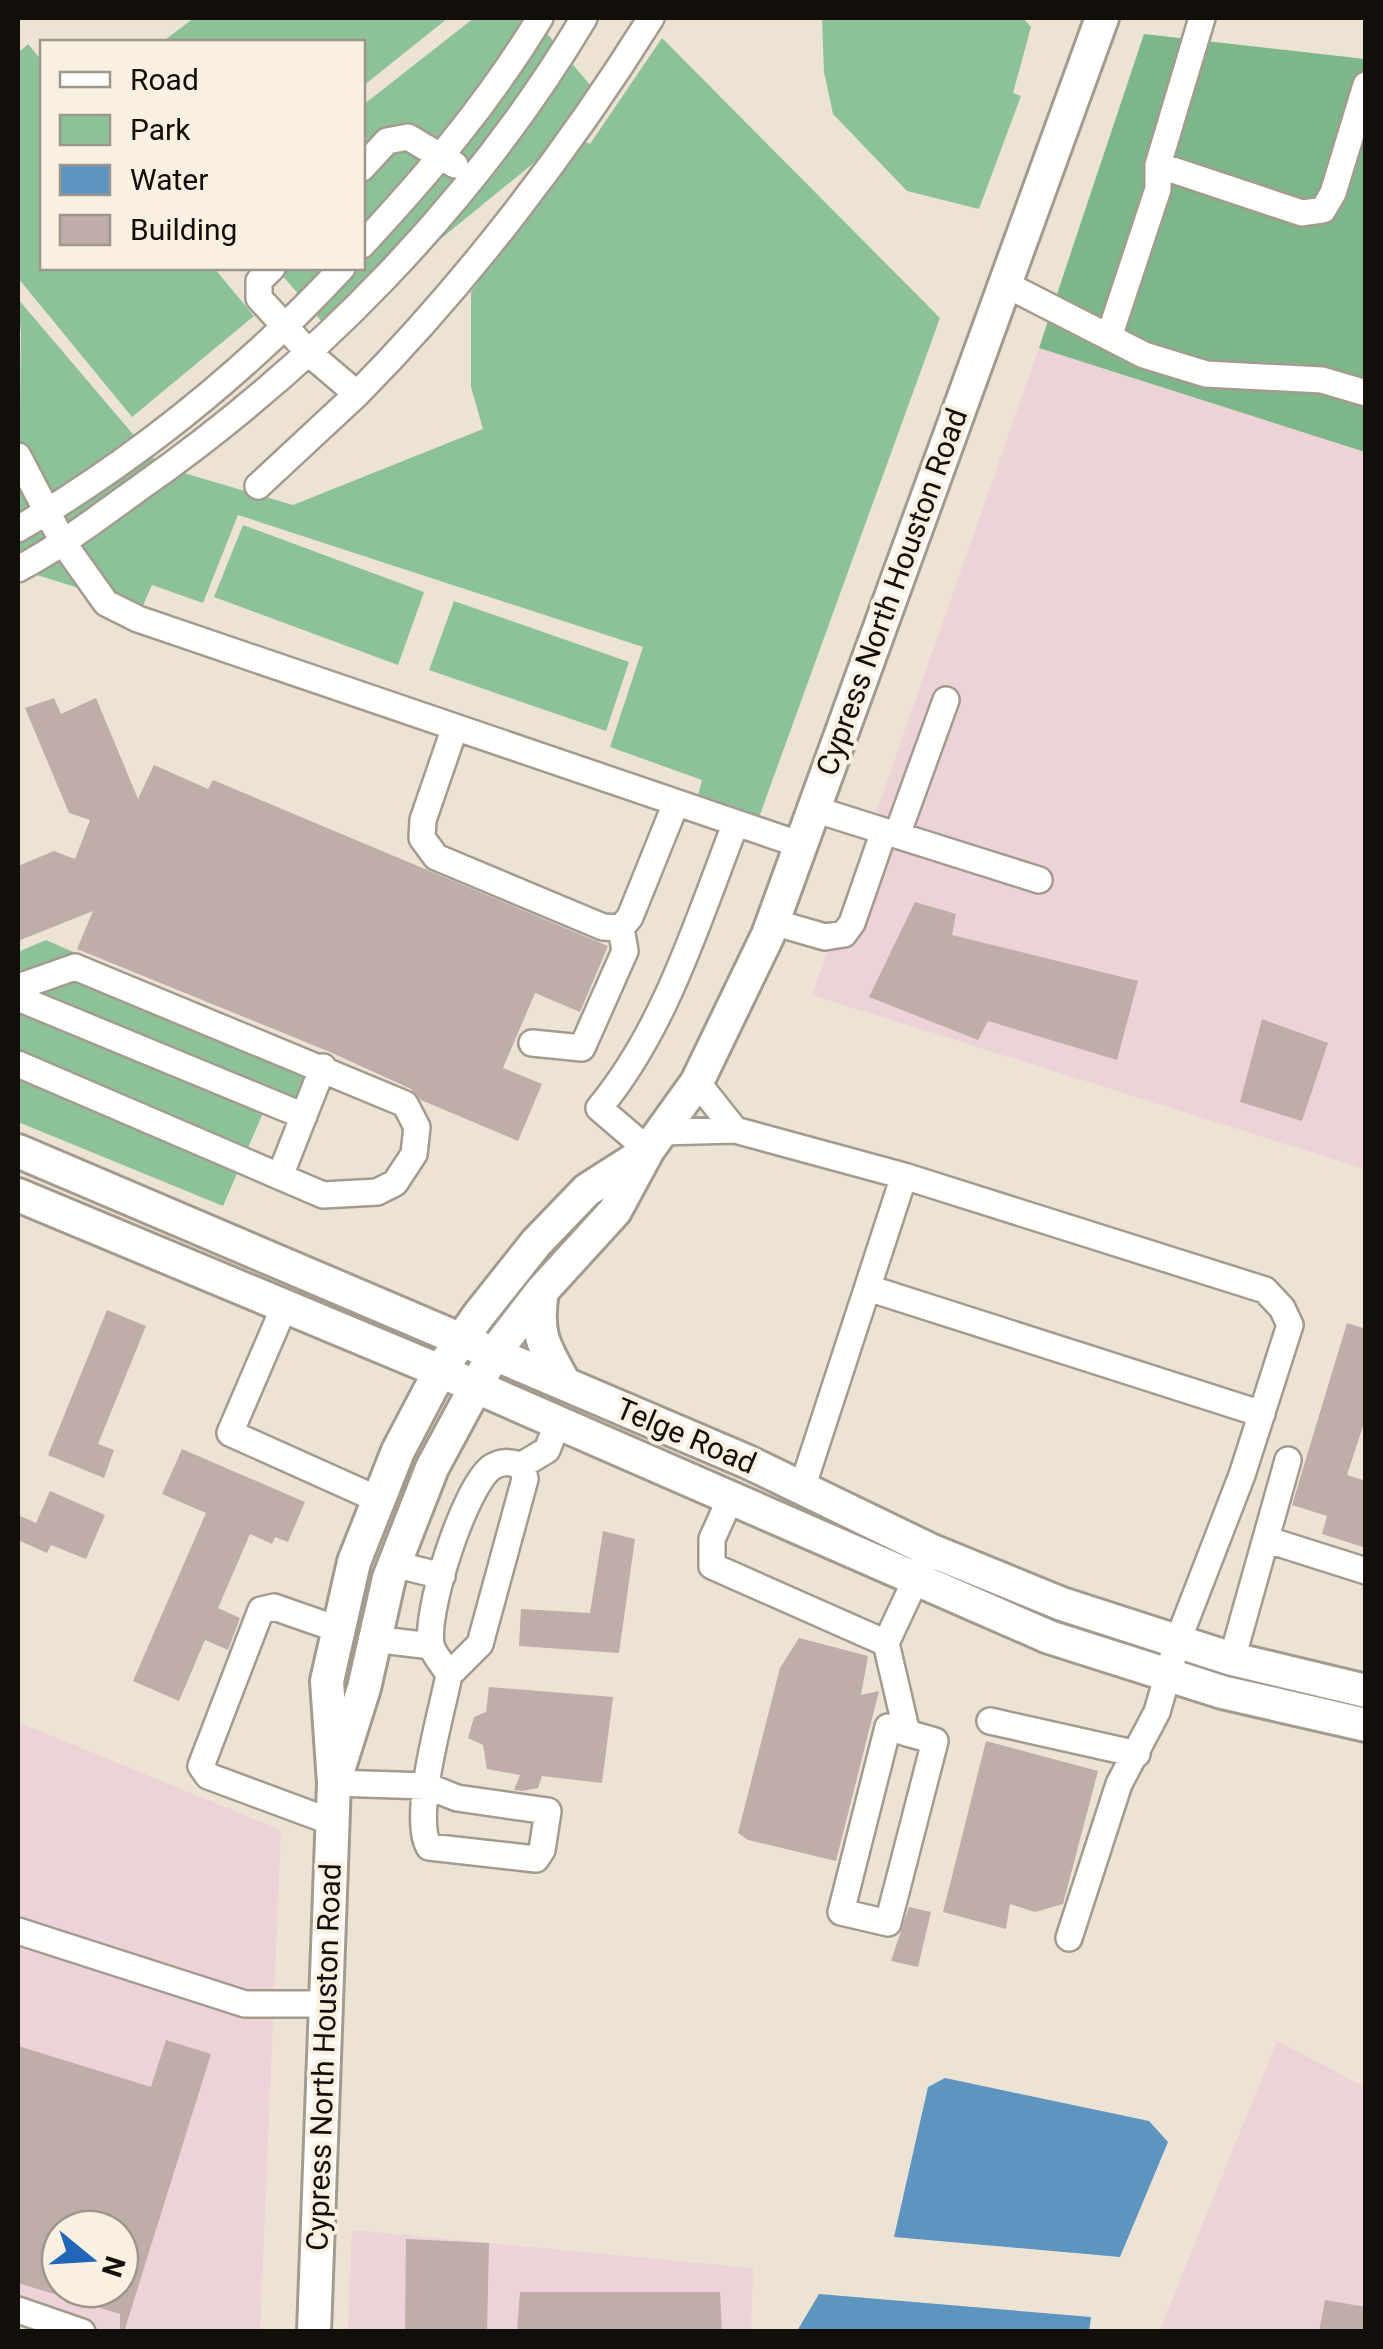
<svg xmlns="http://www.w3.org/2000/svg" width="1383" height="2349" viewBox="0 0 1383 2349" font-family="Roboto,sans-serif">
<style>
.industrial{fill:#edd3d7;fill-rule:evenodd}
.green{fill:#8dc298}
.forest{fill:#7db689}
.water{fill:#5e94c0}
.building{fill:#beada8;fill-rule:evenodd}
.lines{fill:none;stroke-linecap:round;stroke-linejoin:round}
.minor-casing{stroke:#a49b8f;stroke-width:30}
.major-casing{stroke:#a49b8f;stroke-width:38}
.minor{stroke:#fff;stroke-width:25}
.major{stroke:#fff;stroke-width:32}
.labels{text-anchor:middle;stroke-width:8;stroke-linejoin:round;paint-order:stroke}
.street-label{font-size:30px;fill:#120f0a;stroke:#f9f0e2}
</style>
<rect width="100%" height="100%" fill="#ece3d5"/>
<path class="industrial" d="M 1039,348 L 1365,452 L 1365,1169 L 812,995 Z
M 18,1722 L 281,1830 L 260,2331 L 37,2332 L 18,2325 ZM 60,2229 L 120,2229 L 120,2289 L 60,2289 Z
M 1277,2041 L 1365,2087 L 1365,2331 L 1159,2332 Z
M 352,2230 L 753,2268 L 751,2331 L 348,2332 Z"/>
<path class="green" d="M 194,18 L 448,18 L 363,86 L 362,42 L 162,42 Z
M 474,18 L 534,18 L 606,104 L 329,330 L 276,268 L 362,268 L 363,105 Z
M 822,18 L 1023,18 L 1031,27 L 1013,93 L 1021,96 L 979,209 L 907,191 L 833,114 L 824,72 Z
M 662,38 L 940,318 L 758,820 L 697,799 L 702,780 L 610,747 L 643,647 L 238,515 L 203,603 L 152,585 L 142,608 L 18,569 L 21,333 L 18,299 L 160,466 L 293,505 L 483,429 L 471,387 L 471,292 L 577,138 L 590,144 Z
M 28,44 L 42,61 L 42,268 L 214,268 L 254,316 L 132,417 L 18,278 L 18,53 Z
M 243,525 L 424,592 L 398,665 L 214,597 Z
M 454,601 L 629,662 L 606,731 L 429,670 Z
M 46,940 L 119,972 L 311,1078 L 289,1103 L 266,1106 L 223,1206 L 18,1122 L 18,952 Z"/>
<path class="forest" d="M 1144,34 L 1365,59 L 1365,452 L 1039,348 Z"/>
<path class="water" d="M 945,2078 L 1149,2121 L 1168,2142 L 1120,2257 L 894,2237 L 928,2087 Z
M 819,2294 L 1091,2317 L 1089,2332 L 797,2331 Z"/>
<path class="building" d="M 54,698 L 61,714 L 96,698 L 138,799 L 154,765 L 208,789 L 213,780 L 608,946 L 580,1012 L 535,993 L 503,1068 L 542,1084 L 518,1141 L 421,1100 L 411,1089 L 330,1052 L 77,949 L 93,911 L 18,941 L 18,866 L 54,851 L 75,859 L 90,820 L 69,813 L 25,708 Z
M 915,902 L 956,914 L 952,935 L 1138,981 L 1117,1060 L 988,1021 L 978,1040 L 869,997 Z
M 1262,1019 L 1328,1043 L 1302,1121 L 1240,1102 Z
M 107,1310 L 146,1326 L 98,1444 L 114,1450 L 104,1478 L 48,1455 Z
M 1347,1323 L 1366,1329 L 1366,1417 L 1347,1475 L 1366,1481 L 1366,1548 L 1322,1534 L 1327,1516 L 1292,1505 Z
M 182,1449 L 305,1502 L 288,1542 L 275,1537 L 272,1544 L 250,1534 L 218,1608 L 240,1618 L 228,1650 L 205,1640 L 179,1701 L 133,1681 L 206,1513 L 162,1494 Z
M 50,1491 L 105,1515 L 86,1559 L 51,1545 L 47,1553 L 18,1540 L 18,1515 L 36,1523 Z
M 603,1531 L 635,1539 L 619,1653 L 519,1646 L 521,1609 L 590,1613 Z
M 799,1638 L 868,1656 L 861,1695 L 879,1691 L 836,1861 L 748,1840 L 738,1833 L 780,1668 Z
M 489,1687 L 613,1697 L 602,1783 L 542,1776 L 538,1788 L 522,1791 L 514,1790 L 520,1775 L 487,1769 L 483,1745 L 468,1738 L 474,1717 L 486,1712 Z
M 986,1741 L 1098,1771 L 1063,1904 L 1035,1912 L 1010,1904 L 1006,1929 L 943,1912 Z
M 909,1907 L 931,1912 L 918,1967 L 891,1961 Z
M 166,2040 L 211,2054 L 124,2332 L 120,2332 L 120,2314 L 18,2283 L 18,2046 L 151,2087 ZM 60,2229 L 120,2229 L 120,2289 L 60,2289 Z
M 406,2239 L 489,2243 L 487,2332 L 405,2332 Z
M 520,2292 L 720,2292 L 722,2332 L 517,2332 Z
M 1325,2300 L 1366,2307 L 1363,2332 L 1319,2332 Z"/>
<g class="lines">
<g class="minor-casing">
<path id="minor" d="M 1158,165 L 1302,213 L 1323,210 L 1333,193 L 1366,85
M 362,168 L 387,141 L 408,137 L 455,165
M 362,245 C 429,173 489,102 540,18
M 272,268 L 259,281 L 259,298 L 310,354 L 357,394 C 465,285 570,148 651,18
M 1003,283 L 1144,355 L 1206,374 L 1322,380 L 1366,393
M 1110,334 L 1158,189 L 1158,165 L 1202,18
M 18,456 L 64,544 L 106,603 L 138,619 L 801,845
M 258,486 L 357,394
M 18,529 C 137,459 248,369 342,268
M 18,569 C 61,546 98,518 138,489 C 315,365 473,204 584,18
M 455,727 L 423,820 L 422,838 L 436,857 L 603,927 L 621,928
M 814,809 L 1039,880
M 897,835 L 946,700
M 773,922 L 825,937 L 844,934 L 852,923 L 884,831
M 18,987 L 75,967 L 405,1104 L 417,1127 L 414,1154 L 395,1183 L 377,1192 L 323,1195 L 18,1064
M 18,998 L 304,1116
M 532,1043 L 582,1048 L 625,951 L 621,928 L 630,917 L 676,803
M 697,1082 L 735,1130
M 661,1132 L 735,1130 L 904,1176 L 1265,1290 L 1282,1308 L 1290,1325 L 1242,1475 L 1177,1643 L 1157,1712 L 1119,1784 L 1069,1938
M 648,1150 L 599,1108 C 665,1029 698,920 735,825
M 280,1176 L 323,1067
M 868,1288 L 1262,1414
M 285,1305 L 230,1433 L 377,1499
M 522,1465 L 525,1479 L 480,1644 L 449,1675 C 444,1666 436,1657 432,1648 C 422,1618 465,1485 492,1467 C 503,1460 511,1463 522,1465 L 547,1450 L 558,1422
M 802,1488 L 904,1176
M 731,1497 L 712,1539 L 712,1566 L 886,1643 L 923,1564
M 1268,1540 L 1366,1571
M 394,1564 L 442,1576
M 373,1639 L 431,1646
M 886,1643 L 907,1733 L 935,1741 L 888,1923 L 841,1912 L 888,1727 L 907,1733
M 1232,1659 L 1288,1460
M 990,1721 L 1137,1754
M 334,1783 L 427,1786 L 457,1798 L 548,1811 L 542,1850 L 536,1859 L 429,1847 C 411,1816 442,1712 449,1675
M 332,1822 L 208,1776 L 201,1766 L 261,1610 L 274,1607 L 337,1629
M 18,1931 L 245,2004 L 326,2004
M 18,2310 L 82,2332"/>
</g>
<g class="major-casing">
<path id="major" d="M 18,1151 L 748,1462 L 930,1550 L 1062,1604 L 1232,1659 L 1366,1691
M 18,1195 L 440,1371 L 1049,1637 L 1222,1692 L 1366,1725
M 542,1291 C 535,1335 544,1347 565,1384
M 334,1783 L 364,1688 L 389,1578 L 432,1468 L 494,1353 L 542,1291 L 615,1211 L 648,1150 L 697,1082 L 768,935 L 1102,18
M 314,2332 L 334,1783 L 327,1681 L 354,1562 L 398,1451 L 440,1371 L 478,1316 L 536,1243 L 587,1190 L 645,1153"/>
</g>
<use href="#minor" class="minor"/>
<use href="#major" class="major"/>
</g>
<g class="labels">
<g class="street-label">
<text transform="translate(892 592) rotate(-70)" y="10">Cypress North Houston Road</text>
<text transform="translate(686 1436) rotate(23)" y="10">Telge Road</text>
<text transform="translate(324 2057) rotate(-88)" y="10">Cypress North Houston Road</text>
</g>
</g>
<rect width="1383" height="2349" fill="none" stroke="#120f0a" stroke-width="40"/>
<rect x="40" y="40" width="325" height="230" fill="#f9f0e2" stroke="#9d968c" stroke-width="2.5"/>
<rect x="60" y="72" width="50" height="15" fill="#ffffff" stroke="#9d968c" stroke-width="2.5"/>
<text x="130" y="90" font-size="30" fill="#120f0a">Road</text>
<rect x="60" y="115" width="50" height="30" fill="#8dc298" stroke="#9d968c" stroke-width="2.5"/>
<text x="130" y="140" font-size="30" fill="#120f0a">Park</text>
<rect x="60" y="165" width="50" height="30" fill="#5e94c0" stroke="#9d968c" stroke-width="2.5"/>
<text x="130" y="190" font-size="30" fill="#120f0a">Water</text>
<rect x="60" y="215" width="50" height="30" fill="#beada8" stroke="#9d968c" stroke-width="2.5"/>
<text x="130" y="240" font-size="30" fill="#120f0a">Building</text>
<g transform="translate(90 2259) rotate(108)"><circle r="48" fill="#f9f0e2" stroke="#9d968c" stroke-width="2.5"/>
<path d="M0-8L18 38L0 25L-18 38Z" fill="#2266b7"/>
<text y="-15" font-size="28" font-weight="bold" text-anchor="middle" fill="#120f0a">N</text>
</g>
</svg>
